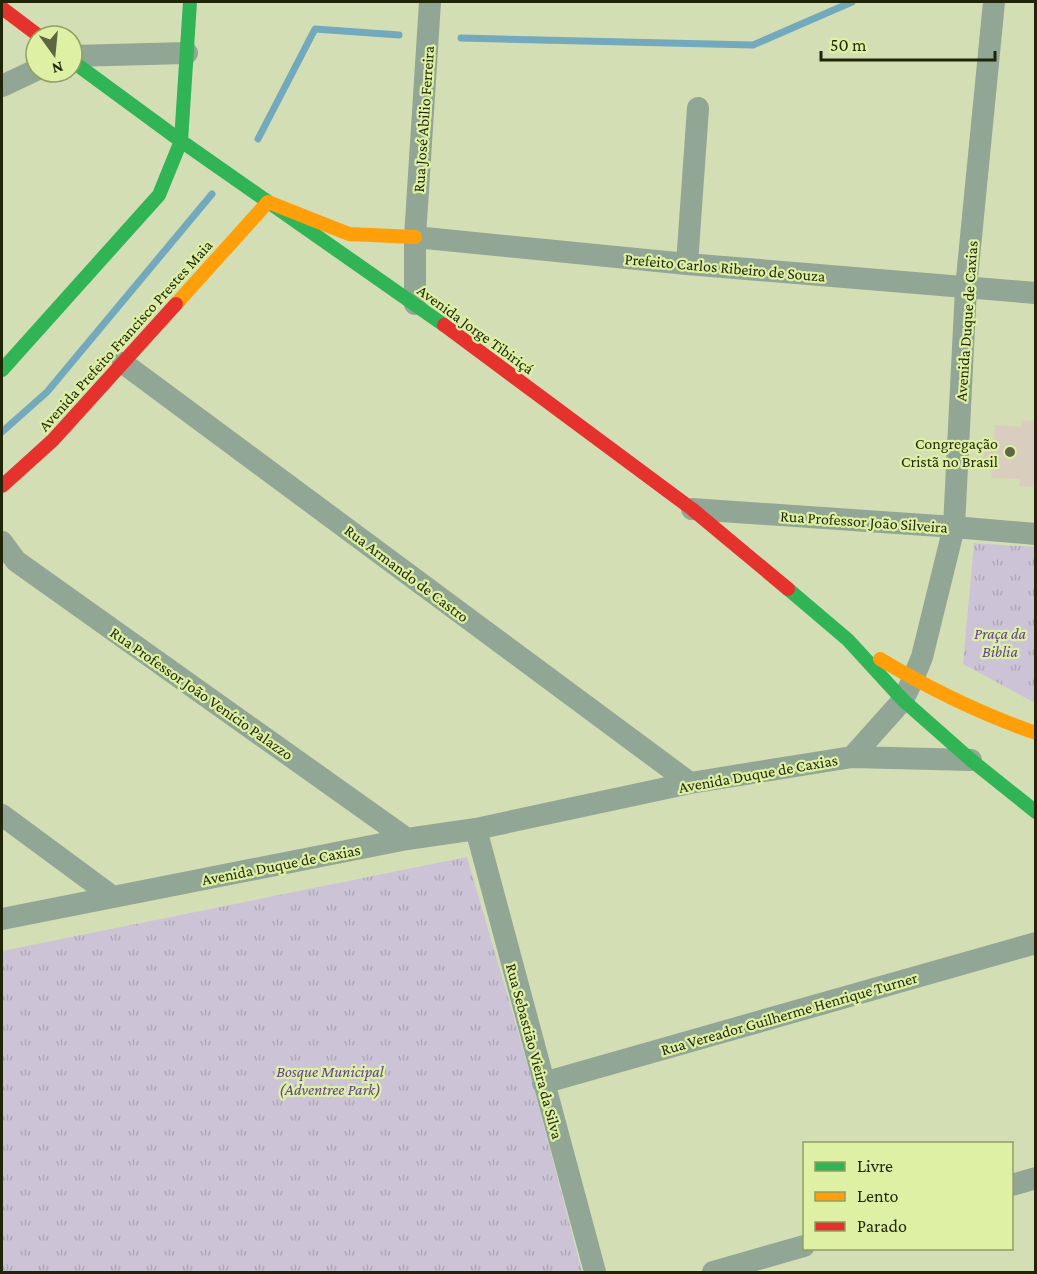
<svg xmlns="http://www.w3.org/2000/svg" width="1037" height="1274" viewBox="0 0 1037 1274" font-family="'Crimson Pro',serif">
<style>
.grass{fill:url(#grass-tufts)}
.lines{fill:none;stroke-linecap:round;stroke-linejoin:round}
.stream{stroke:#73a9bd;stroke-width:7}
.building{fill:#d8cdbe}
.street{stroke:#92a696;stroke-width:22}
.fast{stroke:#30b455;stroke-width:14}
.slow{stroke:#ff9f0a;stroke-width:14}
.jam{stroke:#e5322d;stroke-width:14}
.poi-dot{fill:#5e6643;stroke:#ddf0a3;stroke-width:2}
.labels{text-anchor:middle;stroke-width:4.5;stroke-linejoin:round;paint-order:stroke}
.street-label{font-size:16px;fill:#1f2506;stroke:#ddf0a3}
.poi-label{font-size:16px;fill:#1f2506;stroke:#ddf0a3;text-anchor:end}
.park-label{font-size:16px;font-style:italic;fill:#624192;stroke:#ddf0a3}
</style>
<defs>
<pattern id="grass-tufts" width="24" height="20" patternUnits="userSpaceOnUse" patternTransform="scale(1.5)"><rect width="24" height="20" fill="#ccc4d6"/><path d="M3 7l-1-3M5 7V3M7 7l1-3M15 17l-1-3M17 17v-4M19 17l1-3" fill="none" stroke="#afa8b6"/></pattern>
</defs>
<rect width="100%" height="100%" fill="#d4deb4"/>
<path class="grass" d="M 974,543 L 1035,547 L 1035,703 L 963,664 Z
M 467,857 L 531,1076 L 582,1272 L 2,1272 L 2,951 Z"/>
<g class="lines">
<path class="stream" d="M 461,38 L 753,45 L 852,2
M 258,139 L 315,29 L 399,35
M 2,432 L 47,392 L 212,194"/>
</g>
<path class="building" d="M 1022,420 L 1036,421 L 1036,487 L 1019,486 L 1020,479 L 991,478 L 992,464 L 983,464 L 985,439 L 994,440 L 995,425 L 1021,427 Z"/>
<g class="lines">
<path class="street" d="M 72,56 L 187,53
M 2,86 L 36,70
M 415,237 L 687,264 L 1036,293
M 687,264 L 698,108
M 415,304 L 415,237 L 430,2
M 123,363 L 690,783
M 692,509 L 954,527 L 1036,534
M 2,542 L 16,561 L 407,839
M 852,757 L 903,700 L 913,679 L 922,657 L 954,527 L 966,288 L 994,2
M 2,815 L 113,897
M 476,829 L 595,1272
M 2,919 L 407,839 L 476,829 L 690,783 L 852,757 L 971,760
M 543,1083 L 1036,943
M 1012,1185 L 1036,1178
M 713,1272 L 804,1246"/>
<path class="fast" d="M 72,61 L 181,141 L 444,325
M 2,370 L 159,195 L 181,141 L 190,2
M 788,589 L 848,640 L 903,700 L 971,760 L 1036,812"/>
<path class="slow" d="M 176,304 L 268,202 L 349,234 L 415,237
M 880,659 C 930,689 981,714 1036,733"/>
<path class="jam" d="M 2,8 L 39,36
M 444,325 L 692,509 L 788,589
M 2,486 L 53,440 L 176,304"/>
</g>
<circle class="poi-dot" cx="1010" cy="452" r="6"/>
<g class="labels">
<g class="street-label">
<text transform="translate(423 119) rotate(-86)" y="6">Rua José Abilio Ferreira</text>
<text transform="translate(725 267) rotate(5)" y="6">Prefeito Carlos Ribeiro de Souza</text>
<text transform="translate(966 321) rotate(-86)" y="6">Avenida Duque de Caxias</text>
<text transform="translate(476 329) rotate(36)" y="6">Avenida Jorge Tibiriçá</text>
<text transform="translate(125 335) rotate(-48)" y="6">Avenida Prefeito Francisco Prestes Maia</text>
<text transform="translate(864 521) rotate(4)" y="6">Rua Professor João Silveira</text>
<text transform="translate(407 573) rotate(37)" y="6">Rua Armando de Castro</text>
<text transform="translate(202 693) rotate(35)" y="6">Rua Professor João Venício Palazzo</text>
<text transform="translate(758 773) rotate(-10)" y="6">Avenida Duque de Caxias</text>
<text transform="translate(281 864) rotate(-11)" y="6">Avenida Duque de Caxias</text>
<text transform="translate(789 1013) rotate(-16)" y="6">Rua Vereador Guilherme Henrique Turner</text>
<text transform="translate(535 1051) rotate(75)" y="6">Rua Sebastião Vieira da Silva</text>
</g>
<g class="poi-label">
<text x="998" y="449">Congregação<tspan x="998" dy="18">Cristã no Brasil</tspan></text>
</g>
<g class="park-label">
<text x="1000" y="639">Praça da<tspan x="1000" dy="18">Biblia</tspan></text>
<text x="330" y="1077">Bosque Municipal<tspan x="330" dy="18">(Adventree Park)</tspan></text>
</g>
</g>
<rect width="1037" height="1274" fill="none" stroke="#1f2506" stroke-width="6"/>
<rect x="803" y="1142" width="210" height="108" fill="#ddf0a3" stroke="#919f64" stroke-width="1.5"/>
<rect x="815" y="1162" width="30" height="9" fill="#30b455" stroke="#919f64" stroke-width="1.5"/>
<text x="857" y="1172" font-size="18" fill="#1f2506">Livre</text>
<rect x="815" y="1192" width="30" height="9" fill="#ff9f0a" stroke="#919f64" stroke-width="1.5"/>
<text x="857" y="1202" font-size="18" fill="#1f2506">Lento</text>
<rect x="815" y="1222" width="30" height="9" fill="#e5322d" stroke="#919f64" stroke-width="1.5"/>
<text x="857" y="1232" font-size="18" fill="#1f2506">Parado</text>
<g transform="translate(54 54) rotate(165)"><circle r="28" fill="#ddf0a3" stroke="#919f64" stroke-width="1.5"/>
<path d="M0-4.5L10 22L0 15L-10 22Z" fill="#5e6643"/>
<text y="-9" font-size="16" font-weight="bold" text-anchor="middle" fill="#1f2506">N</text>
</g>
<path d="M821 51v9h174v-9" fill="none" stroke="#1f2506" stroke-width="3"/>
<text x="830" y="51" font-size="18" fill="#1f2506" stroke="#ddf0a3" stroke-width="4.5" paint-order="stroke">50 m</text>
</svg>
